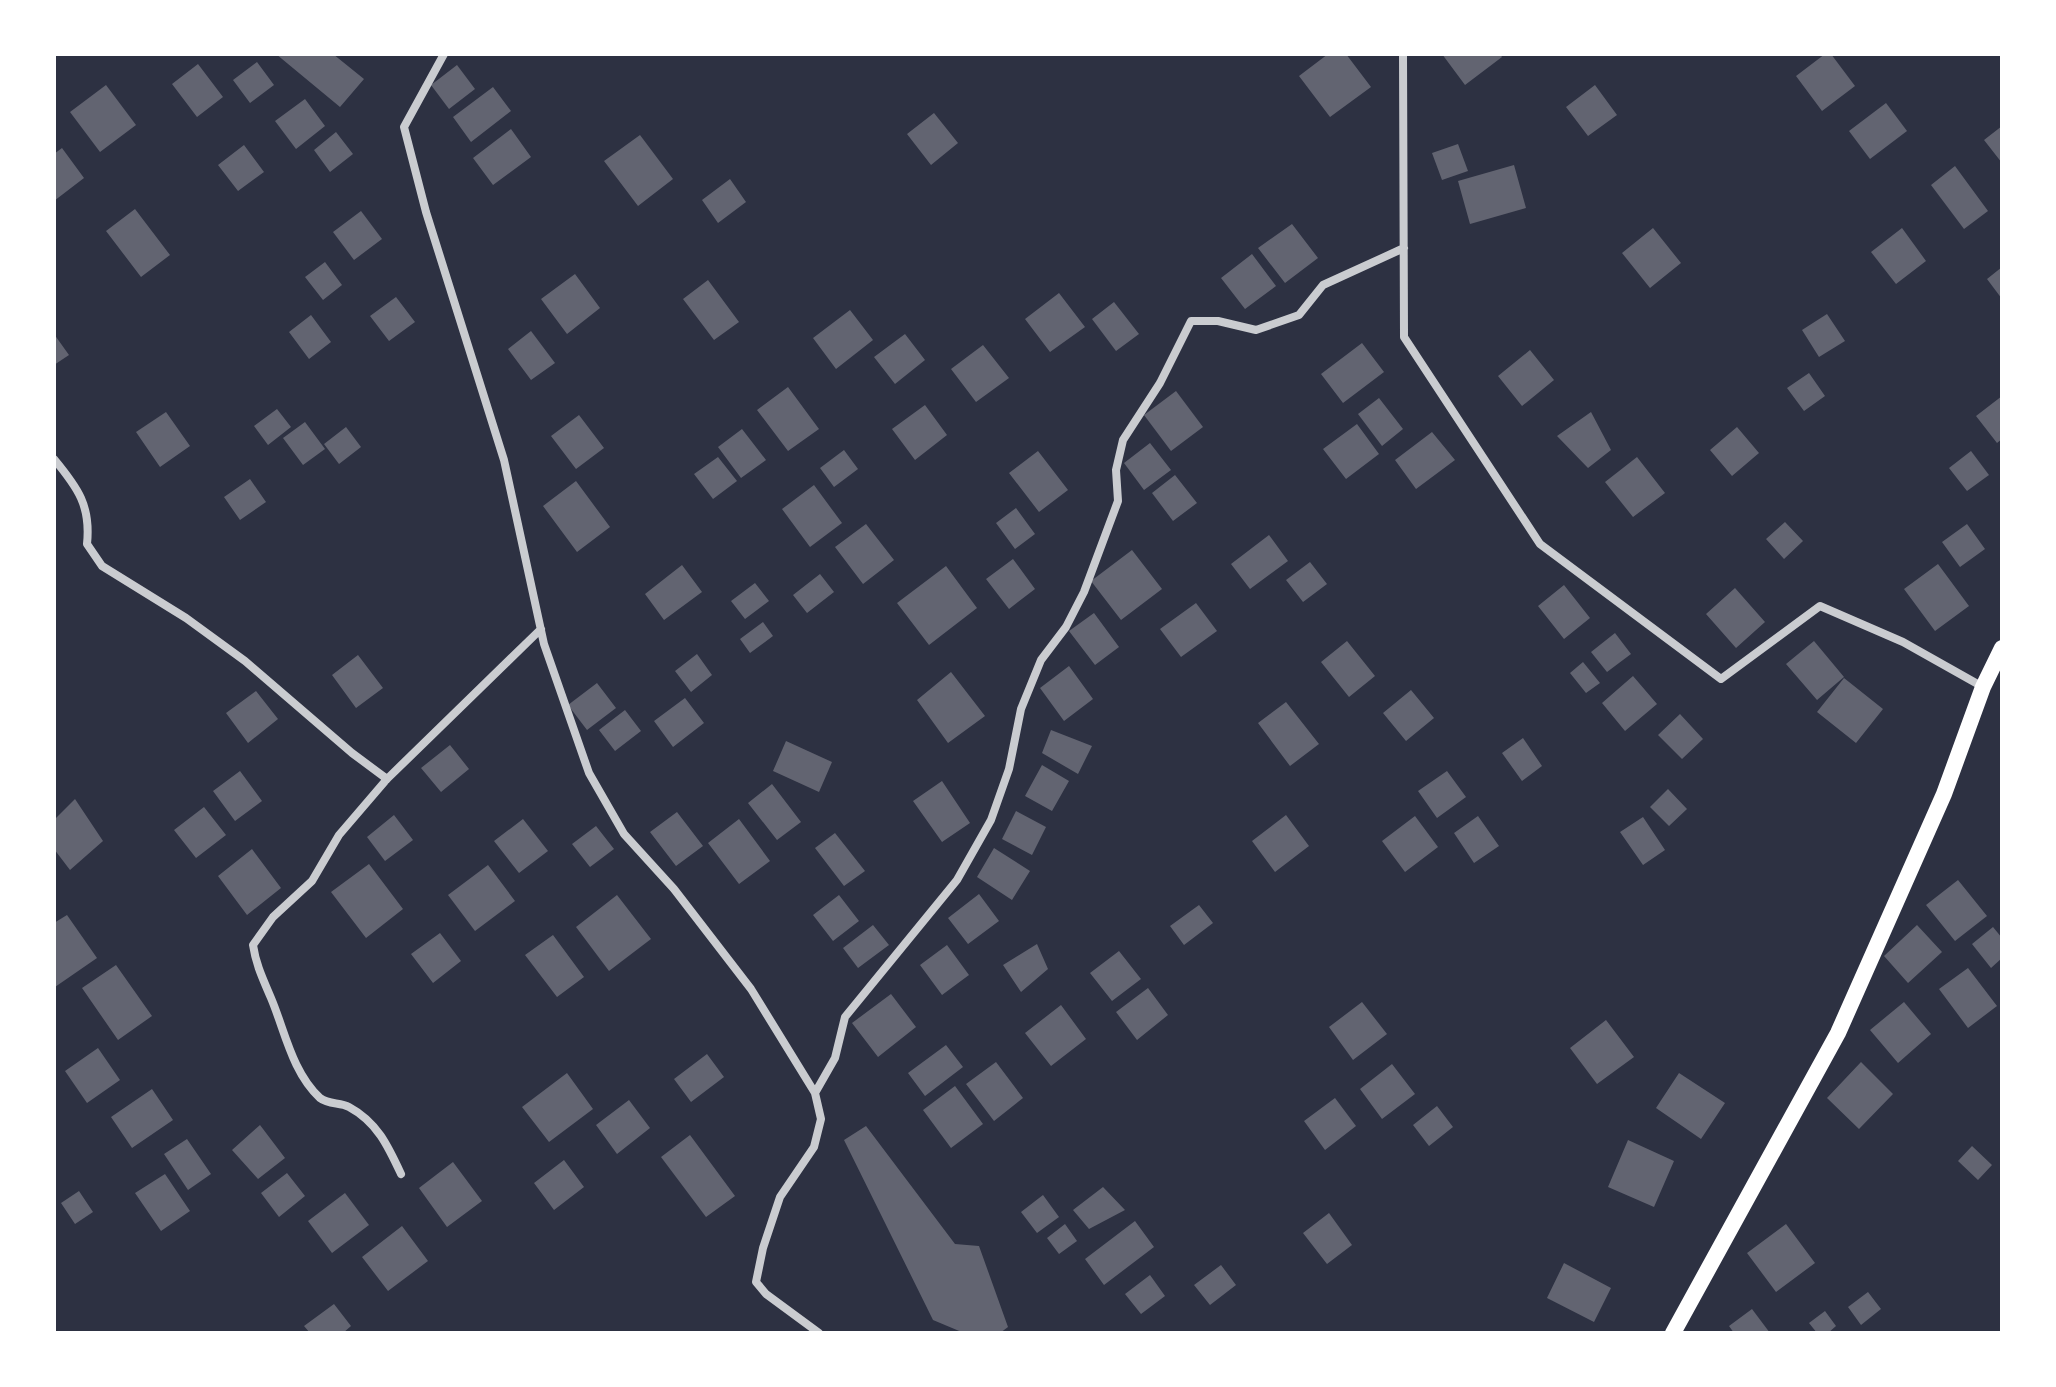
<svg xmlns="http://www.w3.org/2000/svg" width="2056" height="1387" viewBox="0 0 2056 1387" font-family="Merriweather,serif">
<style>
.building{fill:#626471}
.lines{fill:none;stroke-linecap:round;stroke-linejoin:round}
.minor{stroke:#caccd0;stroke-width:8}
.secondary{stroke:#fff;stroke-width:16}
</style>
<rect width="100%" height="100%" fill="#2d3142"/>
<path class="building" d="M 276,54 L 333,54 L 364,79 L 340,107 Z
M 1328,54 L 1346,54 L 1371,87 L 1330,117 L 1299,76 Z
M 1442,54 L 1500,54 L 1502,57 L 1465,85 Z
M 1825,54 L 1831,54 L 1855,86 L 1822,111 L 1796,76 Z
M 257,62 L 274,85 L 250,103 L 233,80 Z
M 198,64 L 223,97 L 197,117 L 172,84 Z
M 457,65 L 475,89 L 449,109 L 431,85 Z
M 106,85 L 136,125 L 100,152 L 70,112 Z
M 1595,85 L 1617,115 L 1588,136 L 1566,107 Z
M 493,87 L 511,111 L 471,142 L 453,117 Z
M 305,99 L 325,126 L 296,149 L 275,121 Z
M 1886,103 L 1907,131 L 1870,159 L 1849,131 Z
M 934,113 L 958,143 L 931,165 L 907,134 Z
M 2002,126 L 2002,163 L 1984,140 Z
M 511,129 L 531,157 L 493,185 L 473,158 Z
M 336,132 L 353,154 L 330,172 L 314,150 Z
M 640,135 L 673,179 L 638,206 L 604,161 Z
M 1458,144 L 1468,171 L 1442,180 L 1432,153 Z
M 244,145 L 264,172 L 238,191 L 218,165 Z
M 62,148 L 84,178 L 54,201 L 54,154 Z
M 1514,165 L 1526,208 L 1470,224 L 1458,181 Z
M 1955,166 L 1988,211 L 1964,229 L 1931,185 Z
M 730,179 L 746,202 L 718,223 L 702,200 Z
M 135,209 L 170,255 L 141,277 L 106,231 Z
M 361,211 L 382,239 L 354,260 L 333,232 Z
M 1292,224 L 1318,258 L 1285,283 L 1258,248 Z
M 1653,228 L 1681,263 L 1650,288 L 1622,253 Z
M 1902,228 L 1926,261 L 1896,284 L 1871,252 Z
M 1252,254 L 1276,286 L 1245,309 L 1221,278 Z
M 325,262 L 342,285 L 323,300 L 305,277 Z
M 2002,267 L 2002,299 L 1987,279 Z
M 575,274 L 600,308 L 567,334 L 541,299 Z
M 708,280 L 739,322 L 714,340 L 683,299 Z
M 1059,293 L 1085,327 L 1050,352 L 1025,319 Z
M 396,297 L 415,322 L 389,341 L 370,316 Z
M 1114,302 L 1139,334 L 1116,351 L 1092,319 Z
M 850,310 L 873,340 L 836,369 L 813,338 Z
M 1827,314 L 1845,341 L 1819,357 L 1802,330 Z
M 311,315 L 331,342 L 309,359 L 289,332 Z
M 531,331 L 555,363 L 531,380 L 508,349 Z
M 54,334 L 69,355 L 54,365 Z
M 905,334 L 925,360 L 895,384 L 874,357 Z
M 1362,343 L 1384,372 L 1343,403 L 1321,374 Z
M 983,345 L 1009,378 L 976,402 L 951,369 Z
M 1530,350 L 1554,380 L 1522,406 L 1498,376 Z
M 1809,373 L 1825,396 L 1804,411 L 1787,388 Z
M 788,387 L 819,429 L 788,451 L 757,410 Z
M 1176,391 L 1203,427 L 1171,451 L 1144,415 Z
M 2002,396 L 2002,439 L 1997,443 L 1976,416 Z
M 1379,398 L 1403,429 L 1382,446 L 1358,414 Z
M 925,405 L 947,435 L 915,460 L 892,429 Z
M 277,409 L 291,427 L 268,445 L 254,426 Z
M 166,412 L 190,446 L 160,467 L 136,432 Z
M 1591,412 L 1611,450 L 1588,468 L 1557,436 Z
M 579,415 L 604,448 L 576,469 L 551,436 Z
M 305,422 L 325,449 L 303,465 L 283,438 Z
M 1357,424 L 1379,454 L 1346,479 L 1323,449 Z
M 346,427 L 361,447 L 339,464 L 324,444 Z
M 1737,427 L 1759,453 L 1732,476 L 1710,450 Z
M 742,429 L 766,460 L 741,478 L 718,447 Z
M 1432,432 L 1455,460 L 1416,489 L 1395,460 Z
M 1150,443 L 1171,470 L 1144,490 L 1124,463 Z
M 844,450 L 858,469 L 834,487 L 820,468 Z
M 1038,451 L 1068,490 L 1039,512 L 1009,473 Z
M 1971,451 L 1989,475 L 1967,491 L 1949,468 Z
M 718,457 L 737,481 L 713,499 L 694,474 Z
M 1637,457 L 1665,493 L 1633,517 L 1605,482 Z
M 1175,475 L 1197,503 L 1173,521 L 1152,493 Z
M 250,479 L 266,502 L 240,520 L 224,497 Z
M 576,481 L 610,527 L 577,552 L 543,506 Z
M 814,485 L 842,523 L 810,547 L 782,509 Z
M 1016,508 L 1035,534 L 1015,549 L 996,523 Z
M 1785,522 L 1803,541 L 1784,559 L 1766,539 Z
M 866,524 L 894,560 L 863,584 L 835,547 Z
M 1967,524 L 1985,549 L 1960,567 L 1942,542 Z
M 1269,535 L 1288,561 L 1250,589 L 1231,564 Z
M 1132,550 L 1162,589 L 1121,620 L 1091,581 Z
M 1013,559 L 1035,589 L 1009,609 L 986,579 Z
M 1310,562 L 1327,584 L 1303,602 L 1286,580 Z
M 1938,564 L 1969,606 L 1935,631 L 1904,589 Z
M 682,565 L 702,592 L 664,620 L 645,594 Z
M 946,566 L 977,608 L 929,645 L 897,603 Z
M 820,574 L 834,592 L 807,613 L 793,595 Z
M 755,583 L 769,601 L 745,619 L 731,601 Z
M 1564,585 L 1590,618 L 1564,639 L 1538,606 Z
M 1735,588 L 1765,622 L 1736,648 L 1706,614 Z
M 1196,603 L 1217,631 L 1181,657 L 1160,629 Z
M 1094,613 L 1119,647 L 1095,665 L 1069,631 Z
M 763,622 L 773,636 L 750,653 L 740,639 Z
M 1615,633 L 1631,654 L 1607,672 L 1591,652 Z
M 1347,641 L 1375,676 L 1349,697 L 1321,662 Z
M 1814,641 L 1844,677 L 1817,700 L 1786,664 Z
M 697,654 L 712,675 L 691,692 L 675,671 Z
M 358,655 L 383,688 L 356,708 L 332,675 Z
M 1583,662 L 1600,683 L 1586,693 L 1570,673 Z
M 1069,666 L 1093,699 L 1064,721 L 1040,688 Z
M 951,672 L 985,716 L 948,743 L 917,700 Z
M 1633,676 L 1657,704 L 1625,731 L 1602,703 Z
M 1844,678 L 1883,709 L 1856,743 L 1817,712 Z
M 597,683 L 616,708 L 587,730 L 568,705 Z
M 1411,690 L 1434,718 L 1406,741 L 1383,713 Z
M 256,691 L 278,719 L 248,743 L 226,713 Z
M 685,698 L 704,723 L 673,747 L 654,721 Z
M 1286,702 L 1319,744 L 1290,766 L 1258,723 Z
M 625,710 L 641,731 L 615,751 L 599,730 Z
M 1680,714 L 1703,739 L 1682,759 L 1658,735 Z
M 1051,730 L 1092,746 L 1078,774 L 1042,753 Z
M 1523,738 L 1542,766 L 1522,781 L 1502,753 Z
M 786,741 L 832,762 L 819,792 L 773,771 Z
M 450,745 L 469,769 L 441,792 L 421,768 Z
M 1042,765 L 1069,781 L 1052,811 L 1025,796 Z
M 240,771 L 262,801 L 235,821 L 213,791 Z
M 1447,771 L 1466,797 L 1437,818 L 1418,791 Z
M 942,781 L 970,823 L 942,842 L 913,801 Z
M 772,784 L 801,822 L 777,840 L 748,803 Z
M 1668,789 L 1687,809 L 1669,826 L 1650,807 Z
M 75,799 L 103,841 L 70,870 L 54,849 L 54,820 Z
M 204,807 L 226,835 L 196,858 L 174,830 Z
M 1016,811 L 1046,827 L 1032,855 L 1002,839 Z
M 677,812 L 703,846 L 676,866 L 650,832 Z
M 394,815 L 413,840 L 385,861 L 367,837 Z
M 1286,815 L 1309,846 L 1275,872 L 1252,841 Z
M 1415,816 L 1438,847 L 1405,872 L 1382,841 Z
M 1478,816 L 1499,846 L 1474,863 L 1454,833 Z
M 1643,817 L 1665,850 L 1643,865 L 1620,832 Z
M 523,819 L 548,851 L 519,873 L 494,841 Z
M 739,819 L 770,861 L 739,884 L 708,843 Z
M 596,826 L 614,849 L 590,867 L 572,844 Z
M 835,833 L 865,871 L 844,886 L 815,848 Z
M 994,848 L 1030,871 L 1012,900 L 977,877 Z
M 252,849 L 281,888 L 247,915 L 218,876 Z
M 369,864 L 403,909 L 366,938 L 331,892 Z
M 488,865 L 515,901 L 475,931 L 448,895 Z
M 1958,880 L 1987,916 L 1955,941 L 1926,905 Z
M 979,894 L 999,921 L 968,944 L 948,918 Z
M 617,895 L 651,939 L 609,971 L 576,927 Z
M 839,895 L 859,921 L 833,941 L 813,915 Z
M 1199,905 L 1213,923 L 1184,945 L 1170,926 Z
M 67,915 L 97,958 L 55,987 L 54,923 Z
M 873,925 L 889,945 L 858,968 L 843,948 Z
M 1917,925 L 1942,952 L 1908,983 L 1884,956 Z
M 1993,927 L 2002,938 L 2002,958 L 1991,968 L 1972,944 Z
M 440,933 L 461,961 L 433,983 L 411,954 Z
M 553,935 L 584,977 L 557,997 L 525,955 Z
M 1037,944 L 1048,969 L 1021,992 L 1003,965 Z
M 947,945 L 969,975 L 942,995 L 920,965 Z
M 1119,951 L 1141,979 L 1112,1001 L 1090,973 Z
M 116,965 L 152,1016 L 118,1040 L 82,988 Z
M 1968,968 L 1997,1006 L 1968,1028 L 1939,989 Z
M 1148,988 L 1168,1015 L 1137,1040 L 1116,1012 Z
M 891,994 L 916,1027 L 878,1057 L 852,1023 Z
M 1362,1002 L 1387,1034 L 1353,1060 L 1329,1027 Z
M 1904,1002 L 1931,1034 L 1898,1063 L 1870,1030 Z
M 1061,1005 L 1086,1039 L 1051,1066 L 1025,1033 Z
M 1606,1020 L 1634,1057 L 1597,1084 L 1570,1048 Z
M 946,1045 L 963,1067 L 925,1096 L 908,1073 Z
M 98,1048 L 120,1080 L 87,1103 L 65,1071 Z
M 707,1054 L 724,1077 L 691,1102 L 674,1079 Z
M 996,1062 L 1023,1098 L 994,1121 L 966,1084 Z
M 1861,1062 L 1893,1094 L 1859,1129 L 1827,1098 Z
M 1392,1064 L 1415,1094 L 1382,1119 L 1360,1089 Z
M 567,1073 L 593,1109 L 549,1142 L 522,1107 Z
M 1679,1073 L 1725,1103 L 1701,1139 L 1656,1108 Z
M 955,1086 L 983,1124 L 951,1148 L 923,1110 Z
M 152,1089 L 173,1120 L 132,1148 L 111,1117 Z
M 1335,1098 L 1356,1126 L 1325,1150 L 1304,1121 Z
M 629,1100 L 650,1128 L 617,1154 L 596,1125 Z
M 1437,1106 L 1453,1127 L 1429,1146 L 1413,1125 Z
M 260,1125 L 285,1158 L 258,1179 L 232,1150 Z
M 866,1126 L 955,1244 L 979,1246 L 1008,1327 L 1000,1333 L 964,1333 L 933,1320 L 844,1140 Z
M 690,1135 L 735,1196 L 706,1217 L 661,1157 Z
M 187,1139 L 211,1174 L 188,1190 L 164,1154 Z
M 1628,1140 L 1674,1161 L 1654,1207 L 1608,1187 Z
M 1972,1146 L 1992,1165 L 1978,1180 L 1958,1161 Z
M 564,1160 L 584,1187 L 554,1210 L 534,1183 Z
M 453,1162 L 482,1201 L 447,1227 L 419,1188 Z
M 287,1173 L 305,1196 L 279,1217 L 261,1193 Z
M 165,1174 L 190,1211 L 161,1231 L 135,1193 Z
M 1103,1187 L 1125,1210 L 1089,1229 L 1073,1210 Z
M 79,1191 L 93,1212 L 75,1224 L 61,1203 Z
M 345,1193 L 369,1225 L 332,1253 L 308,1221 Z
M 1043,1195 L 1059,1217 L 1037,1233 L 1021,1212 Z
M 1329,1213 L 1352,1245 L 1327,1264 L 1303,1233 Z
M 1135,1221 L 1154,1247 L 1104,1285 L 1085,1259 Z
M 1065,1224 L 1077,1241 L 1059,1254 L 1047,1238 Z
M 1786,1224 L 1815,1263 L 1776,1292 L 1747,1253 Z
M 402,1226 L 428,1261 L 388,1291 L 362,1257 Z
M 1564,1263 L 1611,1288 L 1594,1322 L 1547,1298 Z
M 1221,1265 L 1236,1285 L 1210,1305 L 1194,1285 Z
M 1150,1275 L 1165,1296 L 1141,1314 L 1125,1294 Z
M 1868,1292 L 1881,1309 L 1861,1325 L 1848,1307 Z
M 334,1304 L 351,1326 L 343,1333 L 310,1333 L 304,1326 Z
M 1752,1309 L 1770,1333 L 1734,1333 L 1729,1326 Z
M 1825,1311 L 1836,1326 L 1828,1333 L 1817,1333 L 1809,1323 Z"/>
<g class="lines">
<path class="minor" d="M 444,54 L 404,127 L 426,212 L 504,460 L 544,644 L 589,773 L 624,834 L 674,889 L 751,989 L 815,1093 L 821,1119 L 814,1147 L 780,1197 L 763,1248 L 756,1282 L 766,1294 L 819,1333
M 1403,54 L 1404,337 L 1540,544 L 1721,679 L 1820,606 L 1903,642 L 1983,687
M 54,459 C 78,488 91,506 87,544 L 102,566 L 186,618 L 245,661 L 352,753 L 387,779
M 815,1093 L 835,1058 L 845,1017 L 957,880 L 991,820 L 1009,769 L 1021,709 L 1041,660 L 1066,627 L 1084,592 L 1118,501 L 1116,470 L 1123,440 L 1160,383 L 1191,321 L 1218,321 L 1256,330 L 1299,315 L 1323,285 L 1404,248
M 401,1174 C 388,1146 377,1122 349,1107 C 340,1102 329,1105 320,1098 C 292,1072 285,1031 271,998 C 263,979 256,965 253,945 L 273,917 L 312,881 L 339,835 L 387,779 L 541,629"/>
<path class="secondary" d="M 1673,1333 L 1838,1033 L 1944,794 L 1983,687 L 2002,648"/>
</g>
<rect width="2056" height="1387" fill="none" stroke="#ffffff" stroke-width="112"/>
</svg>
